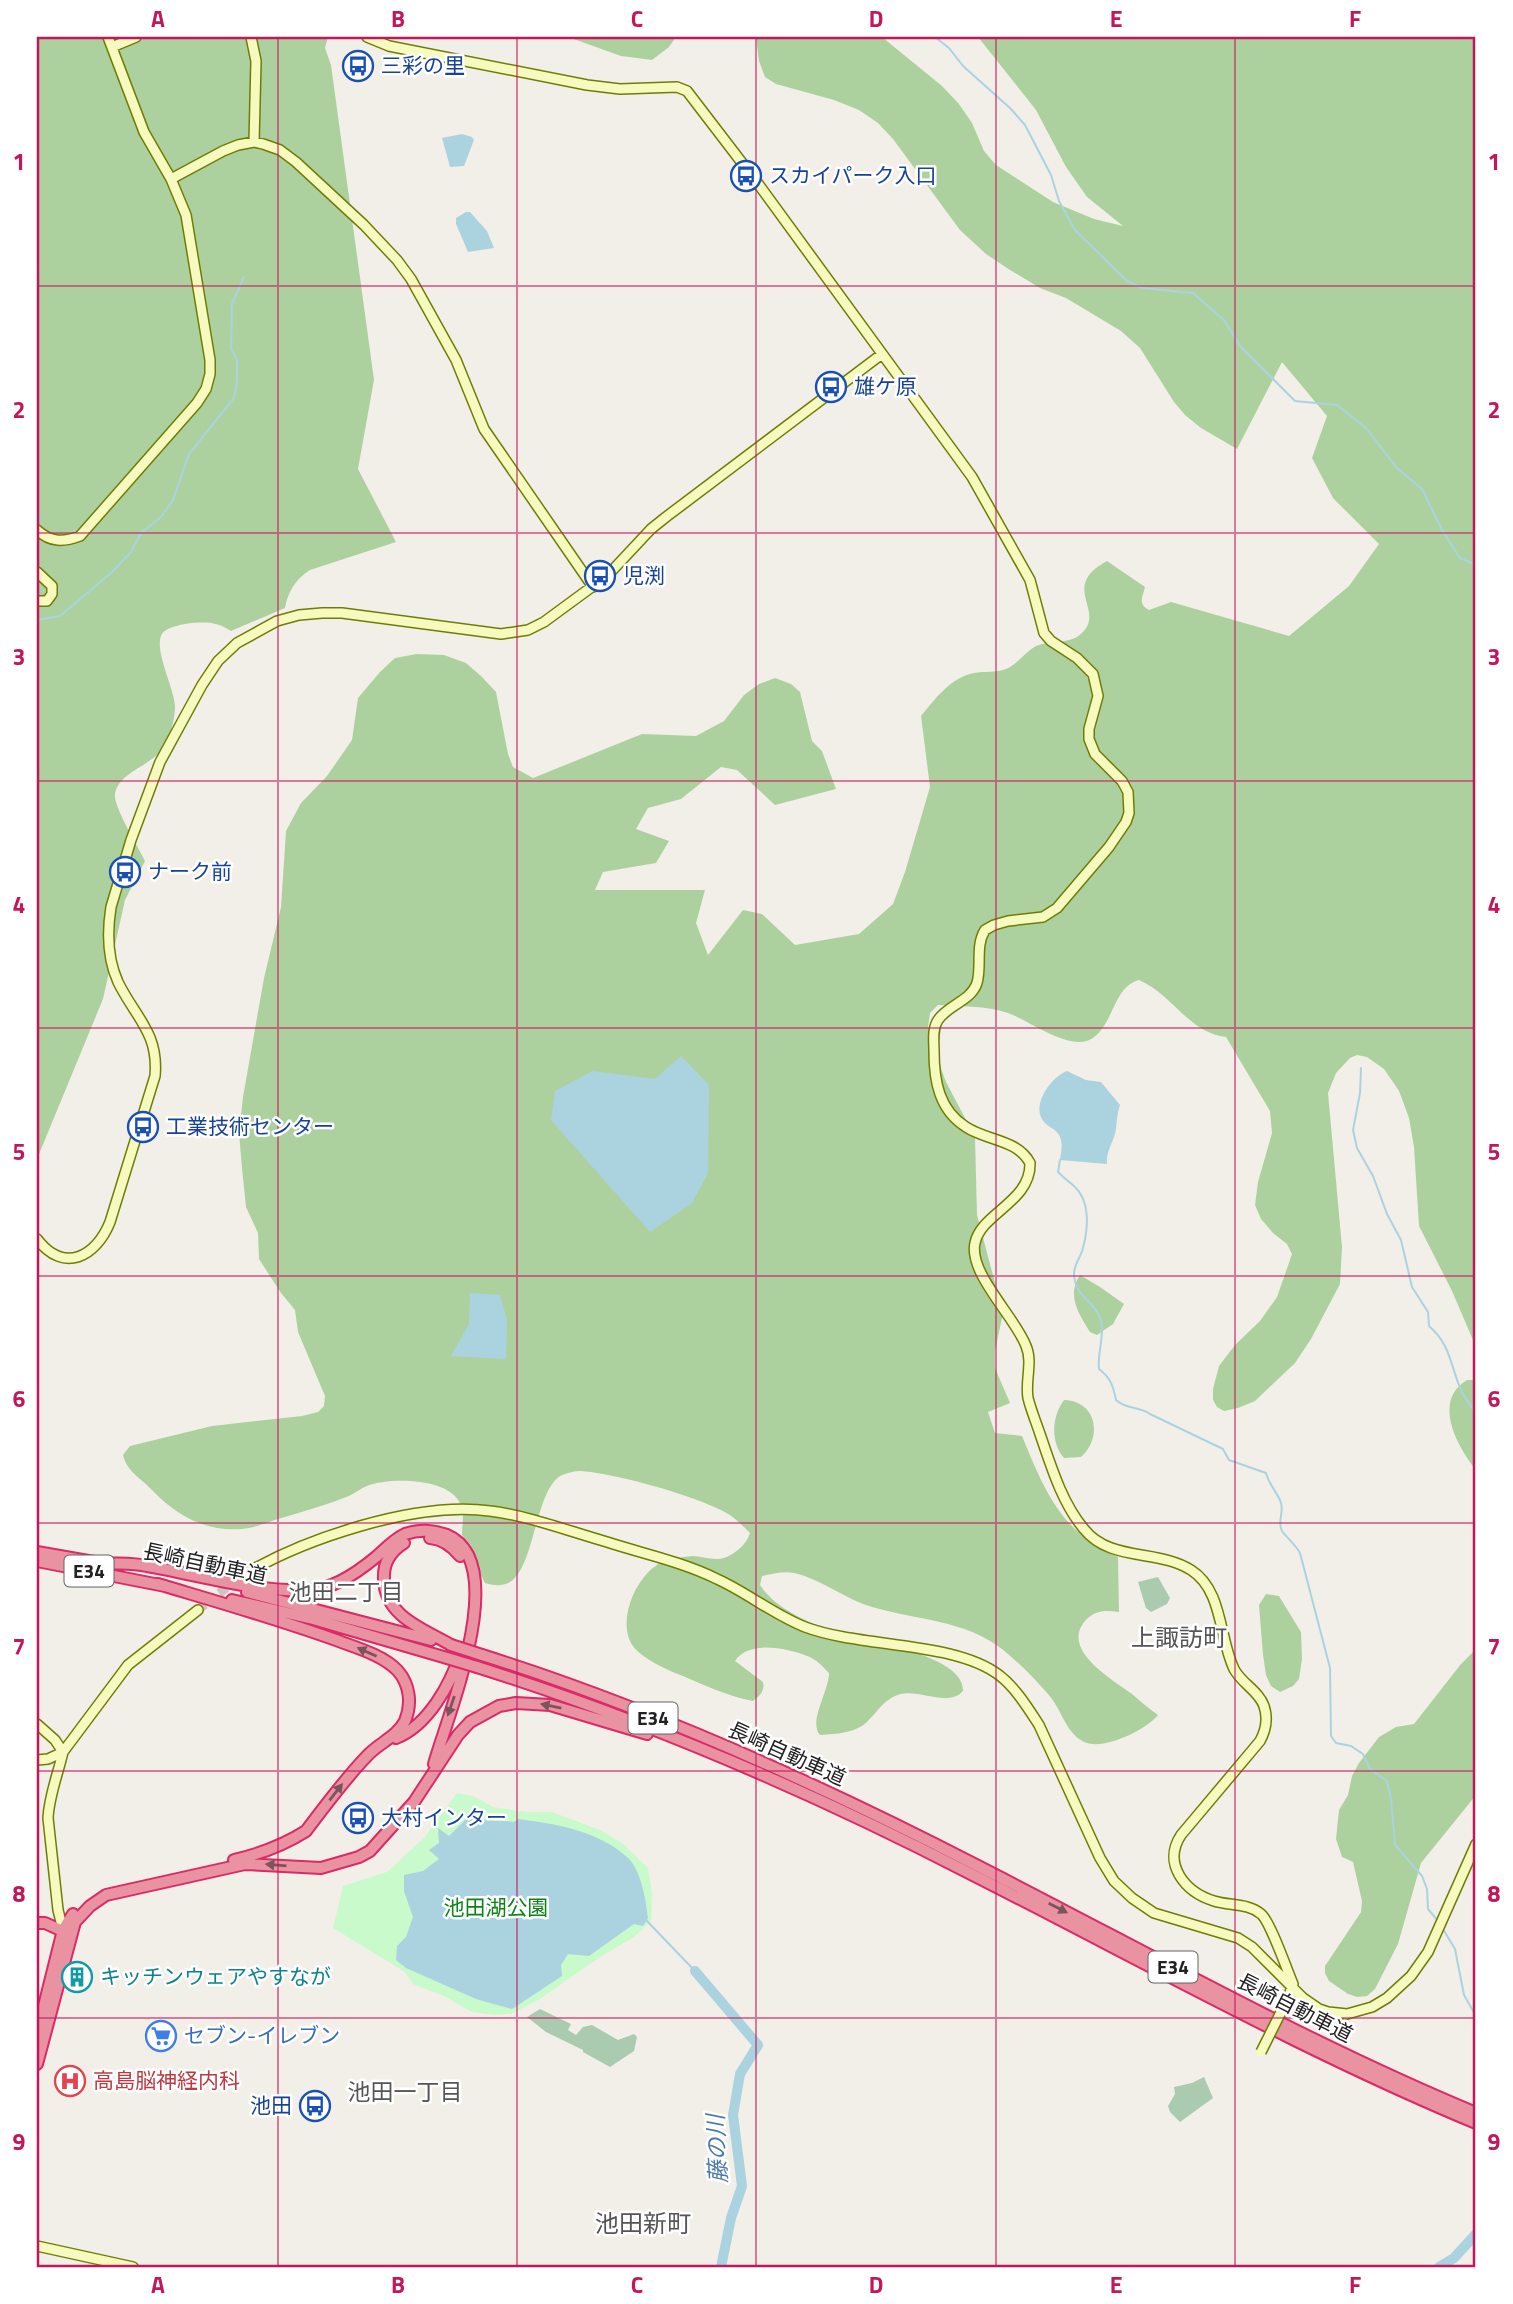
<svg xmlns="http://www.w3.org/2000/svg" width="1513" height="2304" viewBox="0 0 1513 2304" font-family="'Titillium Web','Noto Sans JP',sans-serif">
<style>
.forest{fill:#add19e}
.cemetery{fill:#aacbaf}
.park{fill:#c8facc}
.water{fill:#aad3df}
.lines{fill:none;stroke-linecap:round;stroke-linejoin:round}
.stream{stroke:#aad3df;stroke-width:2}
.river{stroke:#aad3df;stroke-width:10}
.secondary-tunnel{stroke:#c8c6c1;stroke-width:9;stroke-dasharray:9 4.5;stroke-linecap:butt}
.secondary-casing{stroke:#707d05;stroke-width:12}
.highway-casing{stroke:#dc2a67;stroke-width:14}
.secondary{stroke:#f7fabf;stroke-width:9}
.highway{stroke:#e892a2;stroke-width:10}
.secondary-bridge-casing{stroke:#707d05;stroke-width:12;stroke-linecap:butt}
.highway-bridge-casing{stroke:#dc2a67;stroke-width:14;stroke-linecap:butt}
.secondary-bridge{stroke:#f7fabf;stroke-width:9}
.highway-bridge{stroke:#e892a2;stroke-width:10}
.oneway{fill:#7b545c}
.grid{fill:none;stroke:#c2185b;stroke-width:2;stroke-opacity:0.55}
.labels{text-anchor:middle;stroke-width:5;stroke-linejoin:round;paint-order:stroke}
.shield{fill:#fff;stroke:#646464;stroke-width:2}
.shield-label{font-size:19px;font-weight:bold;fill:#222}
.transit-label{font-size:21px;fill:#164399;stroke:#fff;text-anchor:start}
.street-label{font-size:21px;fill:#222;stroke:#fff}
.park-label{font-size:21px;fill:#0c8416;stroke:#fff}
.culture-label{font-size:21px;fill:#0d838f;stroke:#fff;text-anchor:start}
.shop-label{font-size:21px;fill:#366cbe;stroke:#fff;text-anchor:start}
.health-label{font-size:21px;fill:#be3a42;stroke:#fff;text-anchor:start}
.neighbourhood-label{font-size:23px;fill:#555;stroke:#fff}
.water-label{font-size:23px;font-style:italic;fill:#4a7aab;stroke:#fff}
.quarter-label{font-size:24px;fill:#555;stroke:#fff}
.neatline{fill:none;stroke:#c2185b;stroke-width:2.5}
.grid-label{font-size:23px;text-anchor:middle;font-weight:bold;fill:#c2185b}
</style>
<rect width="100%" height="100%" fill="#f2efe9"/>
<path class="forest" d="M 37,37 L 328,37 L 325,48 L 331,65 L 374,380 L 358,469 L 396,542 L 310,570 C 296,579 288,591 285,608 L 231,631 C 217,622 208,622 191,623 C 184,624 166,627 162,634 C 153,649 174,687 175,706 C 175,719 171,731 166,743 C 157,765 119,770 115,794 C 113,806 139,848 145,861 L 125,900 L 103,999 L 37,1159 Z
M 568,37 L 676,37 L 669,47 L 652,60 L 621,56 Z
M 756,37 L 882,37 L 942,86 L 959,104 L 972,123 L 984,151 L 996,165 L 1053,202 L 1094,219 L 1123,226 L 1087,197 L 1066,167 L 1036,110 L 978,37 L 1476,37 L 1476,1347 L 1452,1291 L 1419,1226 L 1414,1147 L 1409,1118 L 1399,1091 L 1384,1069 L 1367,1057 L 1357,1055 L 1350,1058 L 1336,1073 L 1328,1093 L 1342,1247 L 1340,1284 L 1311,1339 L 1295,1363 L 1255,1401 L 1238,1408 L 1224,1411 L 1217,1407 L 1213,1400 L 1213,1389 L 1219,1366 L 1235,1345 L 1260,1321 L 1277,1297 L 1292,1254 L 1287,1244 L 1273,1233 L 1261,1219 L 1255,1205 L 1258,1182 L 1272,1133 L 1270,1111 L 1226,1037 C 1189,1033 1172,994 1139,980 C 1114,986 1114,1023 1093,1038 C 1072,1053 1030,1021 1008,1013 C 985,1005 961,1007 938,1005 L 930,1013 L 928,1027 L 935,1052 L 946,1082 L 975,1137 L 977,1215 L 1003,1313 L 995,1351 L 995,1368 L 1010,1403 L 988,1412 L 995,1433 L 1022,1436 C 1044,1489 1061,1533 1118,1557 L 1119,1612 C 1105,1610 1095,1610 1085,1621 C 1060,1650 1113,1680 1132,1694 C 1140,1701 1148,1708 1158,1715 C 1146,1730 1106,1749 1087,1743 C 1066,1736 1062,1709 1048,1694 C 1034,1678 1018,1662 1002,1649 C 965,1620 916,1620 872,1607 C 845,1599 821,1579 794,1573 C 784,1571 772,1574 762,1576 L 760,1585 C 775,1608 807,1622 832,1631 C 859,1641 965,1653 963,1691 C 947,1709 916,1686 895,1696 C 879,1703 872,1722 858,1728 C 846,1734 832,1734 820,1735 C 808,1722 829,1691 829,1673 C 822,1666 816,1659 807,1656 C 787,1648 748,1640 735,1661 L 763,1682 C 765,1691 760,1696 753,1701 C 728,1696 706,1686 683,1676 C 669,1671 641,1658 633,1646 C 615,1621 638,1570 665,1561 C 673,1558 684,1557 692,1556 C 702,1556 714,1561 724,1558 C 735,1554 747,1544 750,1533 C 744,1527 737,1520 730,1515 C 701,1497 615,1473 580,1471 C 574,1471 566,1473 560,1476 C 532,1495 535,1583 501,1585 C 496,1586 489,1584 485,1583 L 474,1562 L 471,1545 L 462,1535 C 462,1525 465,1513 460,1503 C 448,1478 390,1477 367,1486 C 361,1488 355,1493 349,1496 C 326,1505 302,1512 278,1519 C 266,1523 254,1528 242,1529 C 206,1532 177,1516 153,1491 C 141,1478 127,1472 123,1455 L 130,1446 L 212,1426 L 302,1416 L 318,1412 L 324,1406 L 325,1396 L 298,1332 L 295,1310 L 281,1293 L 259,1259 L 258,1233 L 246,1207 L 242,1168 L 239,1133 L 243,1097 L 264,978 L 281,907 L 286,831 L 301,803 L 327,776 L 352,740 L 358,698 L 380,672 L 395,658 L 417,654 L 444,655 L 466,663 L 481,676 L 496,692 L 508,754 L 513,767 L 533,778 L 642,734 L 696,736 L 724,721 L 744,695 L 759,684 L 775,678 L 791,684 L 800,692 L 812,741 L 822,751 L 836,789 L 775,805 L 737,770 L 721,767 L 681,799 L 648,808 L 636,829 L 669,841 L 656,863 L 603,872 L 595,890 L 705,890 L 696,923 L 708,955 L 743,910 L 762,914 L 795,945 L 859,934 L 893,904 L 905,872 L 930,787 L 921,716 C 936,698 950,678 974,673 C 984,671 996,673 1006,669 C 1018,664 1025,652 1036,646 C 1050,640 1070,645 1082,633 C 1106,610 1059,587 1107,561 L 1145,587 C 1142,598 1138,604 1149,610 L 1171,602 L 1289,636 L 1349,586 L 1379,544 L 1333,498 L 1312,458 L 1327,416 L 1282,362 L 1237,449 L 1201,428 L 1185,415 L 1174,402 L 1140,348 L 1121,331 L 1066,298 L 1040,288 L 1010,270 L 986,254 L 960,230 L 893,139 L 878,123 L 859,110 L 834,100 L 776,84 L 765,77 L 759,61 Z
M 1080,1275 L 1100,1287 L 1124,1304 L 1113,1324 L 1097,1335 L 1090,1332 C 1079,1314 1066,1295 1080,1275 Z
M 1467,1380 L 1476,1380 L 1476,1470 C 1457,1446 1432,1401 1467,1380 Z
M 1064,1400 C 1097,1401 1103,1437 1081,1457 L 1064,1458 C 1050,1442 1052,1416 1064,1400 Z
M 1266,1594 L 1279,1596 L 1301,1632 L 1302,1659 L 1299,1679 L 1293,1686 L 1280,1692 L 1271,1686 L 1266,1675 L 1263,1655 L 1259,1605 Z
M 1476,1649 L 1476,1795 L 1421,1863 L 1398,1944 L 1375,1989 L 1367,1996 L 1357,1997 L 1348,1994 L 1329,1981 L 1325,1973 L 1325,1966 L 1361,1912 L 1362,1901 L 1353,1862 L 1342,1857 L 1336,1839 L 1339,1810 L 1348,1795 L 1352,1776 L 1359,1763 L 1379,1737 L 1396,1727 L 1414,1724 L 1461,1664 Z"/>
<path class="cemetery" d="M 1158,1577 L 1170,1598 L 1167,1604 L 1151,1612 L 1146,1608 L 1138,1582 Z
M 540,2009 L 571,2024 L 568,2030 L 576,2035 L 583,2027 L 592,2025 L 618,2040 L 634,2034 L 637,2037 L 634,2051 L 610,2067 L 583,2052 L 583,2050 L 546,2032 L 527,2017 Z
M 1204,2077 L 1213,2098 L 1180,2122 L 1170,2112 L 1168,2106 L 1175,2094 L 1174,2087 L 1192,2083 Z"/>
<path class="park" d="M 457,1793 L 473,1796 L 493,1807 L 526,1812 L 552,1812 L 600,1830 L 622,1843 L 648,1868 L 652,1893 L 651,1921 L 634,1937 L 597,1959 L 540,1999 L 511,2014 L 494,2015 L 472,2012 L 444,1996 L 413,1984 L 405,1972 L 333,1928 L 343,1886 L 387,1872 L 425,1837 Z"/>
<path class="water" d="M 462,134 L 472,137 L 474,140 L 464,166 L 450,167 L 442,138 Z
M 466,212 L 470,212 L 487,231 L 494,248 L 468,252 L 456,224 L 456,218 Z
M 681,1056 L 709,1085 L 708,1173 L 692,1203 L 650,1232 L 551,1120 L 555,1091 L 593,1071 L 655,1079 Z
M 1067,1071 L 1086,1080 L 1101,1082 L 1120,1105 C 1117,1114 1117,1120 1116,1129 C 1114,1142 1106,1150 1107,1164 L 1060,1160 C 1061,1152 1063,1145 1060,1137 C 1057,1129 1049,1128 1044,1122 C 1030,1106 1051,1077 1067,1071 Z
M 470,1293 L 500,1295 L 507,1320 L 506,1359 L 451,1356 L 469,1324 Z
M 468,1817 C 483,1821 498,1820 514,1822 L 518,1819 C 555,1824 597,1830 627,1857 C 641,1869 646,1901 648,1918 L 643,1926 L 634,1924 L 589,1956 L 568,1954 L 561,1965 L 562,1976 L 512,2009 L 476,1999 L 406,1968 L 396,1960 L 397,1946 L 406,1937 L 413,1917 L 404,1891 L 404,1875 L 423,1871 L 439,1859 L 429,1850 L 439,1843 L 438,1828 L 449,1836 Z"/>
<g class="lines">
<path class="stream" d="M 935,37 L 949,48 L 963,66 L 1010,108 L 1025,125 L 1051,175 L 1059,201 L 1075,230 L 1127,281 L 1143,288 L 1193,293 L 1224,320 L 1240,346 L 1295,401 L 1337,405 L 1366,428 L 1397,468 L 1422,489 L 1442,530 L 1460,558 L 1476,565
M 37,620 L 60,616 L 112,572 L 131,552 L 141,533 L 161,517 L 173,500 L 189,454 L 234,398 L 237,383 L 237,360 L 231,349 L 232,304 L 244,277
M 1361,1068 L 1360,1093 L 1353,1130 L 1357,1148 L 1373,1176 L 1387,1214 L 1401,1240 L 1412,1287 L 1428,1312 L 1429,1326 C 1451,1345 1450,1365 1461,1390 C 1464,1398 1472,1406 1476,1414
M 1060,1160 L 1058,1172 C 1063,1177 1069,1182 1074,1186 C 1091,1201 1088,1229 1083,1248 C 1081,1257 1074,1264 1074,1274 C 1075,1298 1095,1300 1101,1320 C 1105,1336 1097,1353 1099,1369 C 1111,1378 1113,1386 1116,1400 C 1127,1410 1139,1406 1150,1414 L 1223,1449 L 1229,1460 L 1266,1473 C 1269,1485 1278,1493 1281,1503 C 1284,1512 1277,1523 1282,1531 C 1288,1539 1295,1544 1300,1553 L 1330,1668 L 1331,1736 L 1336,1743 L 1351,1746 L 1363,1754 L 1370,1769 L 1387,1781 L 1391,1798 L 1395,1845 L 1422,1876 L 1427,1889 L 1428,1909 L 1438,1921
M 645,1919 L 695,1971
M 1443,1929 L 1455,1949 L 1464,1995 L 1476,2016"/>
<path class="river" d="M 695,1971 L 758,2045 L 740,2074 L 733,2115 L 742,2186 L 731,2218 L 721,2267
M 1439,2267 L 1454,2258 L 1476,2234"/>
<path class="secondary-tunnel" d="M 198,1610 L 235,1581"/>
<g class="secondary-casing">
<path id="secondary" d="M 251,37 L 256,61 L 254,142
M 367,37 L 389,46 L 587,85 L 620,89 L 677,87 L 687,91 L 759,185 L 972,477 L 1030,580 L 1044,633 L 1051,641 L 1077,658 L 1093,674 L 1098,696 L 1089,729 L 1089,739 L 1095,754 L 1122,781 L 1128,792 L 1129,813 L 1126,822 L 1109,847 L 1057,908 L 1043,917 L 1008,921 L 994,925 L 985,930 C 975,946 982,966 977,983 C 971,1001 948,1005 938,1020 C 932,1029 934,1041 934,1051 C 934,1081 939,1110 966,1127 C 987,1141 1017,1139 1030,1163 C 1031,1202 981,1213 975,1243 C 968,1273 1016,1318 1026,1346 C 1033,1362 1025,1381 1028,1398 C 1031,1410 1036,1422 1040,1434 C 1051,1466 1062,1503 1084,1529 C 1110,1562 1158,1549 1191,1570 C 1223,1590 1219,1638 1234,1669 C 1241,1683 1259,1691 1264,1706 C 1268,1718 1266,1730 1260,1741 L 1181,1835 C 1162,1864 1185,1892 1214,1901 C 1230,1906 1248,1903 1261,1914 C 1270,1921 1287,1970 1293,1984 L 1288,1998
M 112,47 L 136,37
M 171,179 L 223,151 L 238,145 L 254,142 L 263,144 L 280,150 L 296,162 L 364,225 L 397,260 L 411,279 L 456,360 L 484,429 L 593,587
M 37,530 C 51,543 64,542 80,536 L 197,403 L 206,389 L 210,374 L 210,360 L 186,215 L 171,179 L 144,132 L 108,37
M 37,572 L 52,586 L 52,594 L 47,601 L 37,601
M 37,1239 C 64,1274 96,1257 110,1222 L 155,1076 C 159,1033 135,1017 118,982 C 107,958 107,932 111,907 L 131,840 L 160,762 L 202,685 L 218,661 L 237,643 L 277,621 L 299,615 L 322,613 L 342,613 L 501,634 L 528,630 L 544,622 L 608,575 L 651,529 L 666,517 L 882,354
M 238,1578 C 302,1539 415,1501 490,1511 C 530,1516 568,1531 607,1542 C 644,1554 683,1562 717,1579 C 748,1593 774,1615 805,1627 C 861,1648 954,1641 999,1675 C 1015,1687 1028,1708 1039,1725 L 1100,1858 L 1114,1881 L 1132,1898 L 1154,1913 L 1238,1938 L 1252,1947 L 1303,1998 L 1319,2009 L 1328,2012 L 1347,2014 L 1372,2007 L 1387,1998 L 1411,1976 L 1428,1952 L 1476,1844
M 37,1724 L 55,1740 L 63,1752 C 58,1774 49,1796 48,1818 L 58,1910 L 63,1930
M 37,1760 L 48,1759 L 63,1752 L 128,1665 L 198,1610
M 37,2246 L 133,2267"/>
</g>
<g class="highway-casing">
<path id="highway" d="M 430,1538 C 443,1539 452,1546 460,1556
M 404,1543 C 391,1551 383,1563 384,1579 C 385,1617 424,1629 451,1645
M 37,1552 L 111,1565
M 37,1561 L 165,1586
M 104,1563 C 118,1564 133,1563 147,1566 C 200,1575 256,1593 310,1590 C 334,1589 358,1572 376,1557 C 385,1549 394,1539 405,1534 C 420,1529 432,1530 447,1535 C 512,1562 447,1717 434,1764
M 158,1584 C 218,1602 278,1619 336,1640 C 357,1648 383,1655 398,1671 C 410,1685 412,1704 405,1721 C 396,1738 378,1743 366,1757 C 344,1780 325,1806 306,1831 C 284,1845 260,1854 234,1860
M 247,1592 L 431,1640
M 232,1600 L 313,1619 L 447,1658
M 482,1655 C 651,1708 821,1785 978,1866 C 1143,1950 1305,2042 1476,2113
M 477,1667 C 648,1721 812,1792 971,1874 C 1139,1959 1303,2051 1476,2123
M 396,1738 C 429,1725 450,1684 461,1653
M 37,1923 L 45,1923 L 67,1933
M 37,2034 L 63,1930 L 73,1914
M 37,2064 L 75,1922 L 90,1906 L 106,1895 L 245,1864 L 321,1868 L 359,1857 L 370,1851 L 414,1802 L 458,1735 L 470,1722 L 499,1706 L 516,1703 L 550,1705 L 647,1734"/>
</g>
<use href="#secondary" class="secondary"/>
<use href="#highway" class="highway"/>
<g class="secondary-bridge-casing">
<path id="secondary-bridge" d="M 1261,2052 L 1288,1998"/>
</g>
<g class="highway-bridge-casing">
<path id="highway-bridge" d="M 451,1645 L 482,1655
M 447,1658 L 477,1667"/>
</g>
<use href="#secondary-bridge" class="secondary-bridge"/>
<use href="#highway-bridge" class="highway-bridge"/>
</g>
<defs><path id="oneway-solid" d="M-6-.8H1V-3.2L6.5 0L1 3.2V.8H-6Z" transform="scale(1.75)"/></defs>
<g class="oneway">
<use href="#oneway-solid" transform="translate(367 1652) rotate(-156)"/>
<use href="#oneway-solid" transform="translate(451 1706) rotate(109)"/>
<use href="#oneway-solid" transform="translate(551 1706) rotate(-169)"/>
<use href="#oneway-solid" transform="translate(336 1792) rotate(-52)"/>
<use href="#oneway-solid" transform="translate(276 1865) rotate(-175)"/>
<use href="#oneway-solid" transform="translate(1058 1908) rotate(27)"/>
</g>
<path class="grid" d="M 278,37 L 278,2267M 517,37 L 517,2267M 756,37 L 756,2267M 996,37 L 996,2267M 1235,37 L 1235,2267M 37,286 L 1476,286M 37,533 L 1476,533M 37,781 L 1476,781M 37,1028 L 1476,1028M 37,1276 L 1476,1276M 37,1523 L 1476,1523M 37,1771 L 1476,1771M 37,2018 L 1476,2018"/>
<defs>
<g id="bus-ring" transform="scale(1.575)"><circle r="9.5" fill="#fff" stroke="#1a4fb4" stroke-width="1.5"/><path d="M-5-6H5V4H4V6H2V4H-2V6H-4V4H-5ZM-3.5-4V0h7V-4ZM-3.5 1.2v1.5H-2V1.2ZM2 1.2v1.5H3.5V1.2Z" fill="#1a4fb4"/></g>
<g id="building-ring" transform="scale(1.575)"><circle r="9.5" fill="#fff" stroke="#0f9aa8" stroke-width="1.5"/><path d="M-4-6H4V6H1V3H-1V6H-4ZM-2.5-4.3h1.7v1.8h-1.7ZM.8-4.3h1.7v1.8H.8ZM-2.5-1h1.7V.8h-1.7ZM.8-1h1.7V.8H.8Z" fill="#0f9aa8"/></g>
<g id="supermarket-ring" transform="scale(1.575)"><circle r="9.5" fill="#fff" stroke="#3f7fe0" stroke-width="1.5"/><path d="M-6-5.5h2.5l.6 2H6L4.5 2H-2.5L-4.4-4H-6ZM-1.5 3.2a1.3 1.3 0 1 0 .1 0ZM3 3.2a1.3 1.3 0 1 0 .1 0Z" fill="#3f7fe0"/></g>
<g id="hospital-ring" transform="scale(1.575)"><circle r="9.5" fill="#fff" stroke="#e0444e" stroke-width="1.5"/><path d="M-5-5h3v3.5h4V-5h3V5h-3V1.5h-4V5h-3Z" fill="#e0444e"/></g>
</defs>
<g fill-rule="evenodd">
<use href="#bus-ring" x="358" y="66"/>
<use href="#bus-ring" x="746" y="176"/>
<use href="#bus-ring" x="831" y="387"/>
<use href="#bus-ring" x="600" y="576"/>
<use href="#bus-ring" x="125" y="872"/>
<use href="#bus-ring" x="143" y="1127"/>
<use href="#bus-ring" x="358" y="1818"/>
<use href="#building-ring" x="77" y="1977"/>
<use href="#supermarket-ring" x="161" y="2036"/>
<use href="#hospital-ring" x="70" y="2081"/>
<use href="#bus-ring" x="315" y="2106"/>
</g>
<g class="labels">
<g class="shield">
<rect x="64.5" y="1555.5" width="49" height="31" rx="5"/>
<rect x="628.5" y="1702.5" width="49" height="31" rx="5"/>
<rect x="1148.5" y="1951.5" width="49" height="31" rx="5"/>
</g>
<g class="shield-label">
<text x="89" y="1578">E34</text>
<text x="653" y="1725">E34</text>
<text x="1173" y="1974">E34</text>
</g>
<g class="transit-label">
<text x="381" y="73">三彩の里</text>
<text x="769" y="183">スカイパーク入口</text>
<text x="854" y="394">雄ケ原</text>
<text x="623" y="583">児渕</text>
<text x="148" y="879">ナーク前</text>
<text x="166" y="1134">工業技術センター</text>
<text x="381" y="1825">大村インター</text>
<text x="292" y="2113" text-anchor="end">池田</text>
</g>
<g class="street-label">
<text transform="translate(205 1564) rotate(12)" y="7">長崎自動車道</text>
<text transform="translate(787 1754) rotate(24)" y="7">長崎自動車道</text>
<text transform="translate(1295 2008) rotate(27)" y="7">長崎自動車道</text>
</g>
<g class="park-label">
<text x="496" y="1915">池田湖公園</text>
</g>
<g class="culture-label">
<text x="100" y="1984">キッチンウェアやすなが</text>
</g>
<g class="shop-label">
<text x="184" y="2043">セブン-イレブン</text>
</g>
<g class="health-label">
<text x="93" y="2088">高島脳神経内科</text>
</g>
<g class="neighbourhood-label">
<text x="346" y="1600">池田二丁目</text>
<text x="405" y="2100">池田一丁目</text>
</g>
<g class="water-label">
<text transform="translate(717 2149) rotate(-93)" y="8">藤の川</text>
</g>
<g class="quarter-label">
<text x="1179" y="1646">上諏訪町</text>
<text x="643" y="2232">池田新町</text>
</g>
</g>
<rect width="1513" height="2304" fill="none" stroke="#ffffff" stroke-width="77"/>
<rect x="38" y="38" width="1436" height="2228" class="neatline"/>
<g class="grid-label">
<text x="158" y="27">A</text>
<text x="398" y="27">B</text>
<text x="637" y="27">C</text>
<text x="876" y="27">D</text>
<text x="1116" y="27">E</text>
<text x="1355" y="27">F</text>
<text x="19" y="170">1</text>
<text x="1494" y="170">1</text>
<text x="19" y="418">2</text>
<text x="1494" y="418">2</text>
<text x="19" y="665">3</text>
<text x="1494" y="665">3</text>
<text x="19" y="913">4</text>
<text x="1494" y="913">4</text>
<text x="19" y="1160">5</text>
<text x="1494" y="1160">5</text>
<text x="19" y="1407">6</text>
<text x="1494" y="1407">6</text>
<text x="19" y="1655">7</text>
<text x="1494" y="1655">7</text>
<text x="19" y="1902">8</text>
<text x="1494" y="1902">8</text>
<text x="19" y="2150">9</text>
<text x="1494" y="2150">9</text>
<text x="158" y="2293">A</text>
<text x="398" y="2293">B</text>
<text x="637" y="2293">C</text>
<text x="876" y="2293">D</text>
<text x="1116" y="2293">E</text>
<text x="1355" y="2293">F</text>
</g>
</svg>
